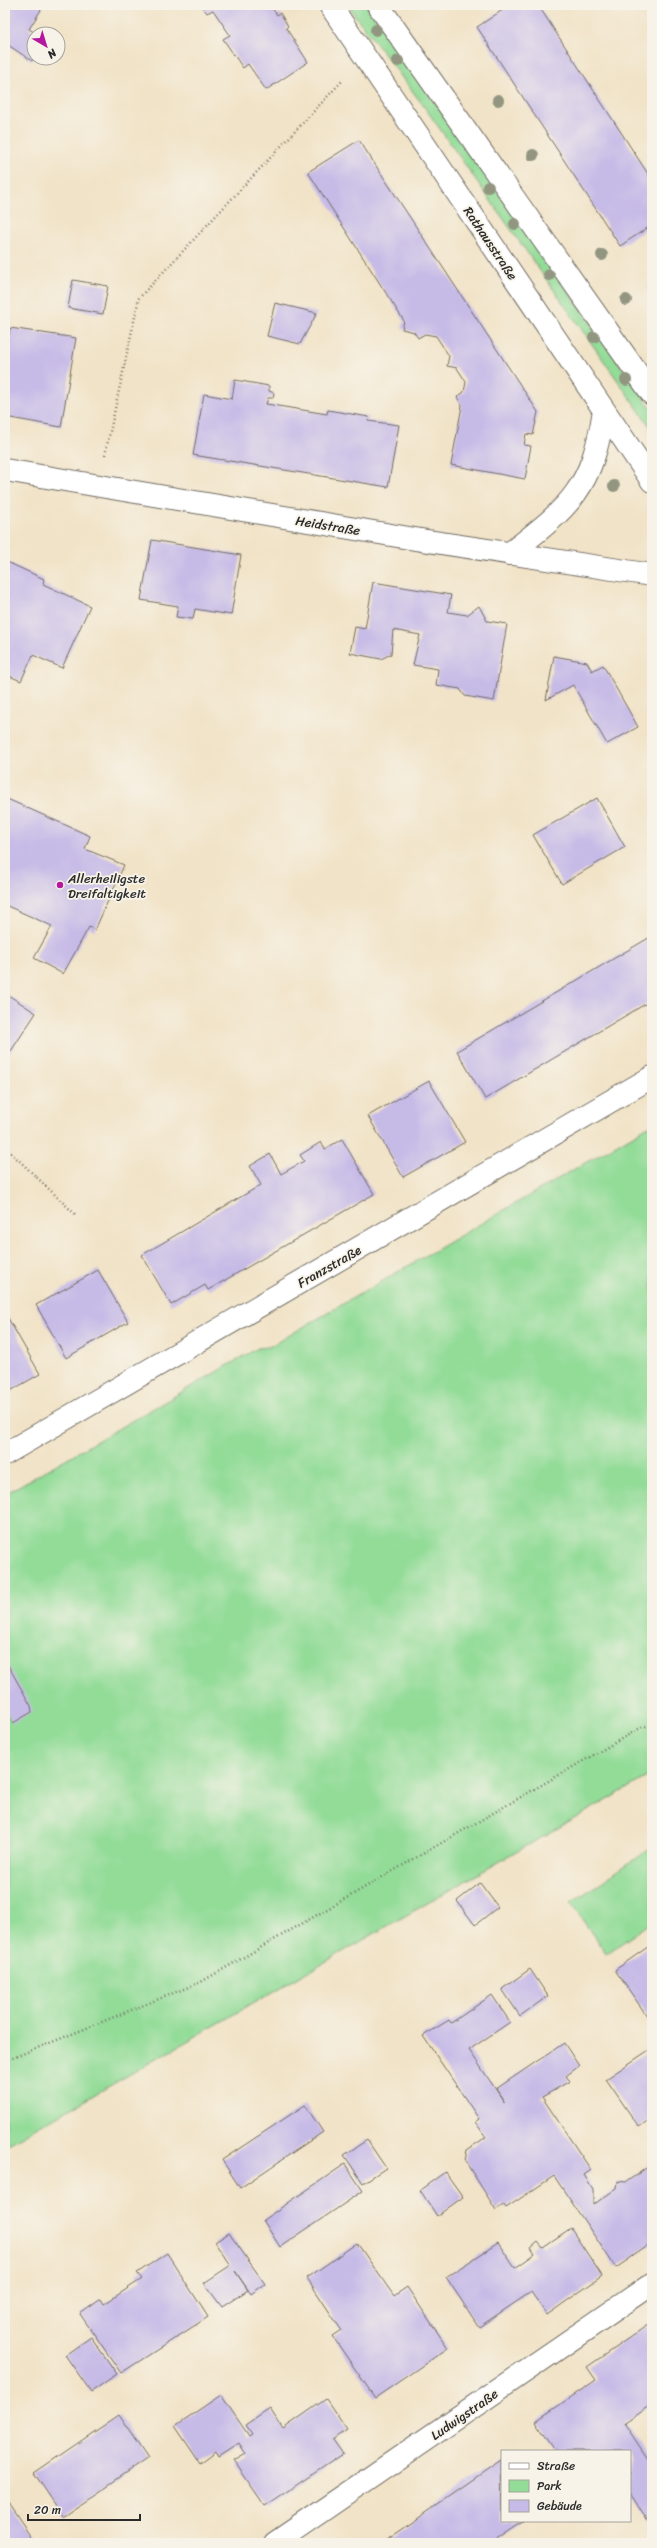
<svg xmlns="http://www.w3.org/2000/svg" width="657" height="2548" viewBox="0 0 657 2548" font-family="Sriracha,sans-serif">
<style>
.green{fill:#93dc98;stroke:#5f8462}
.building{fill:#c6bae7}
.lines{fill:none;stroke-linecap:round;stroke-linejoin:round}
.minor-casing{stroke:#706b62;stroke-width:24}
.path{stroke:#706b62;stroke-width:2.5;stroke-dasharray:1 3;stroke-linecap:butt}
.minor{stroke:#fff;stroke-width:22}
.tree{fill:#929680}
.poi-dot{fill:#b5179e;stroke:#f7f3e8;stroke-width:1.5}
.labels{text-anchor:middle;stroke-width:3.5;stroke-linejoin:round;paint-order:stroke}
.street-label{font-size:13px;fill:#2b2b2b;stroke:#f7f3e8}
.poi-label{font-size:13px;fill:#2b2b2b;stroke:#f7f3e8;text-anchor:start}
</style>
<rect width="100%" height="100%" fill="#f7f3e8"/>
<filter id="ink" filterUnits="userSpaceOnUse"><feTurbulence type="fractalNoise" baseFrequency=".025" numOctaves="2"/><feDisplacementMap in="SourceGraphic" scale="8" xChannelSelector="R" yChannelSelector="G"/><feConvolveMatrix kernelMatrix="1 2 1 2 8 2 1 2 1" color-interpolation-filters="sRGB"/></filter>
<filter id="wash" filterUnits="userSpaceOnUse"><feTurbulence type="fractalNoise" baseFrequency=".012" numOctaves="4" result="noise"/><feDisplacementMap in="SourceGraphic" scale="16" xChannelSelector="R" yChannelSelector="G"/><feGaussianBlur stdDeviation="0.9" result="paint"/><feColorMatrix in="noise" values="0 0 0 0 0 0 0 0 0 0 0 0 0 0 0 0 0 1.4 0 .05"/><feComposite in="paint" operator="in"/></filter>
<g filter="url(#wash)">
<rect width="100%" height="100%" fill="#f1e3c7"/>
<path class="green" d="M 347,5 L 366,5 L 652,410 L 652,429 L 423,105 Z
M 652,1124 L 652,1774 L 5,2146 L 5,1494 L 258,1348 L 269,1347 Z
M 652,1847 L 652,1922 L 606,1954 L 571,1903 Z"/>
<g id="blocks">
<path class="building" d="M 5,5 L 44,5 L 29,29 L 37,34 L 34,34 L 34,57 L 32,61 L 5,43 Z
M 201,5 L 270,5 L 277,15 L 280,13 L 288,26 L 286,28 L 308,62 L 266,90 L 248,64 L 243,68 L 223,39 L 230,35 L 213,10 L 207,13 Z
M 510,5 L 538,5 L 652,180 L 652,225 L 620,246 L 477,27 Z
M 359,140 L 538,412 L 533,435 L 526,434 L 524,445 L 531,446 L 525,479 L 451,465 L 462,406 L 457,397 L 464,392 L 466,382 L 457,368 L 447,366 L 449,356 L 436,336 L 425,334 L 418,338 L 414,332 L 402,329 L 404,321 L 308,172 Z
M 73,280 L 108,286 L 103,314 L 68,308 Z
M 652,284 L 652,296 L 647,287 Z
M 275,303 L 317,313 L 300,344 L 267,336 Z
M 10,328 L 76,338 L 61,427 L 5,417 L 5,355 Z
M 235,380 L 269,386 L 269,391 L 274,393 L 273,398 L 268,398 L 266,404 L 327,414 L 328,410 L 369,417 L 368,421 L 399,425 L 388,487 L 193,455 L 204,394 L 232,399 Z
M 152,540 L 241,555 L 231,615 L 195,609 L 193,619 L 176,617 L 178,606 L 141,600 Z
M 5,561 L 44,579 L 43,584 L 90,606 L 62,668 L 33,655 L 21,681 L 5,674 Z
M 373,582 L 451,595 L 448,612 L 467,615 L 479,606 L 487,621 L 507,624 L 494,701 L 465,696 L 460,689 L 436,685 L 438,669 L 413,665 L 420,635 L 393,630 L 391,654 L 381,659 L 350,653 L 355,627 L 365,629 Z
M 554,656 L 587,662 L 592,671 L 603,665 L 638,727 L 607,744 L 573,685 L 546,700 Z
M 5,798 L 90,836 L 85,849 L 124,865 L 95,930 L 89,927 L 63,974 L 34,958 L 52,926 L 5,905 Z
M 597,798 L 625,847 L 562,884 L 533,835 Z
M 652,936 L 652,1000 L 485,1099 L 457,1051 Z
M 5,993 L 36,1013 L 5,1060 Z
M 429,1081 L 465,1142 L 403,1177 L 368,1116 Z
M 342,1139 L 374,1194 L 208,1290 L 205,1285 L 171,1305 L 142,1255 L 261,1185 L 250,1166 L 270,1154 L 281,1174 L 304,1161 L 300,1155 L 321,1142 L 325,1149 Z
M 98,1270 L 128,1322 L 66,1358 L 36,1305 Z
M 5,1313 L 40,1374 L 5,1394 Z
M 5,1660 L 31,1706 L 32,1712 L 13,1723 L 5,1709 Z
M 480,1883 L 498,1907 L 475,1925 L 457,1901 Z
M 652,1944 L 652,2023 L 615,1970 Z
M 530,1969 L 548,1996 L 520,2016 L 502,1989 Z
M 492,1995 L 510,2022 L 469,2050 L 505,2103 L 496,2089 L 564,2043 L 579,2066 L 566,2076 L 570,2081 L 542,2097 L 591,2170 L 584,2175 L 593,2189 L 593,2205 L 617,2188 L 618,2181 L 626,2182 L 652,2164 L 652,2243 L 616,2268 L 554,2176 L 506,2208 L 503,2204 L 496,2210 L 465,2161 L 467,2150 L 486,2137 L 475,2122 L 479,2119 L 423,2036 L 449,2020 L 451,2023 Z
M 652,2048 L 652,2118 L 639,2127 L 606,2079 Z
M 305,2105 L 323,2132 L 240,2188 L 222,2160 Z
M 367,2140 L 386,2168 L 363,2183 L 344,2155 Z
M 345,2164 L 363,2191 L 280,2247 L 263,2220 Z
M 445,2172 L 463,2197 L 437,2216 L 420,2190 Z
M 571,2229 L 602,2276 L 547,2315 L 531,2292 L 479,2327 L 446,2277 L 498,2243 L 515,2268 L 535,2254 L 531,2248 L 538,2242 L 543,2248 Z
M 229,2233 L 265,2284 L 251,2294 L 235,2271 L 248,2290 L 222,2307 L 204,2283 L 231,2265 L 215,2242 Z
M 357,2243 L 394,2296 L 407,2287 L 448,2348 L 375,2398 L 333,2337 L 342,2331 L 307,2278 Z
M 167,2253 L 208,2317 L 121,2373 L 80,2314 L 101,2299 L 104,2304 L 142,2279 L 137,2273 Z
M 652,2322 L 652,2404 L 624,2423 L 652,2465 L 652,2529 L 630,2496 L 630,2451 L 556,2451 L 536,2421 L 596,2380 L 587,2367 Z
M 91,2337 L 117,2374 L 91,2392 L 65,2355 Z
M 221,2395 L 249,2436 L 252,2434 L 246,2425 L 270,2409 L 283,2429 L 326,2399 L 347,2430 L 333,2440 L 343,2454 L 265,2506 L 234,2461 L 246,2454 L 239,2443 L 219,2456 L 216,2451 L 200,2463 L 175,2426 Z
M 119,2415 L 148,2458 L 63,2516 L 34,2473 Z
M 501,2460 L 502,2521 L 524,2521 L 492,2543 L 381,2543 Z
M 5,2499 L 35,2543 L 5,2543 Z"/>
</g>
</g>
<g filter="url(#ink)">
<use href="#blocks" fill-opacity="0" stroke="#706b62" stroke-width="1"/>
<g class="lines">
<g class="minor-casing">
<path id="minor" d="M 330,5 L 652,481
M 378,5 L 652,394
M 5,470 L 421,540 L 652,575
M 509,554 C 570,506 592,490 604,410
M 5,1454 L 652,1077
M 275,2543 L 652,2284"/>
</g>
<path class="path" d="M 105,455 L 139,298 L 343,80
M 5,1147 L 75,1214
M 5,2061 L 201,1982 L 642,1727 L 652,1725"/>
<use href="#minor" class="minor"/>
</g>
<g class="tree">
<circle cx="376" cy="30" r="6"/>
<circle cx="398" cy="61" r="6"/>
<circle cx="498" cy="100" r="6"/>
<circle cx="533" cy="155" r="6"/>
<circle cx="488" cy="187" r="6"/>
<circle cx="515" cy="224" r="6"/>
<circle cx="602" cy="255" r="6"/>
<circle cx="549" cy="275" r="6"/>
<circle cx="626" cy="300" r="6"/>
<circle cx="594" cy="337" r="6"/>
<circle cx="626" cy="380" r="6"/>
<circle cx="614" cy="486" r="6"/>
</g>
</g>
<circle class="poi-dot" cx="60" cy="885" r="4"/>
<g class="labels">
<g class="street-label">
<text transform="translate(491 243) rotate(56)" y="5">Rathausstraße</text>
<text transform="translate(328 525) rotate(9)" y="5">Heidstraße</text>
<text transform="translate(329 1266) rotate(-30)" y="5">Franzstraße</text>
<text transform="translate(464 2414) rotate(-35)" y="5">Ludwigstraße</text>
</g>
<g class="poi-label">
<text x="68" y="883">Allerheiligste<tspan x="68" dy="15">Dreifaltigkeit</tspan></text>
</g>
</g>
<rect width="657" height="2548" fill="none" stroke="#f7f3e8" stroke-width="20"/>
<rect x="501" y="2450" width="130" height="72" fill="#f7f3e8" stroke="#a5a39c"/>
<rect x="509" y="2463" width="20" height="6" fill="#ffffff" stroke="#a5a39c"/>
<text x="537" y="2470" font-size="12" fill="#2b2b2b">Straße</text>
<rect x="509" y="2480" width="20" height="12" fill="#93dc98" stroke="#a5a39c"/>
<text x="537" y="2490" font-size="12" fill="#2b2b2b">Park</text>
<rect x="509" y="2500" width="20" height="12" fill="#c6bae7" stroke="#a5a39c"/>
<text x="537" y="2510" font-size="12" fill="#2b2b2b">Gebäude</text>
<g transform="translate(46 46) rotate(142)"><circle r="19" fill="#f7f3e8" stroke="#a5a39c"/>
<path d="M0-3L7 15L0 10L-7 15Z" fill="#b5179e"/>
<text y="-6" font-size="11" font-weight="bold" text-anchor="middle" fill="#2b2b2b">N</text>
</g>
<path d="M28 2514v6h112v-6" fill="none" stroke="#2b2b2b" stroke-width="2"/>
<text x="34" y="2514" font-size="12" fill="#2b2b2b" stroke="#f7f3e8" stroke-width="3" paint-order="stroke">20 m</text>
</svg>
